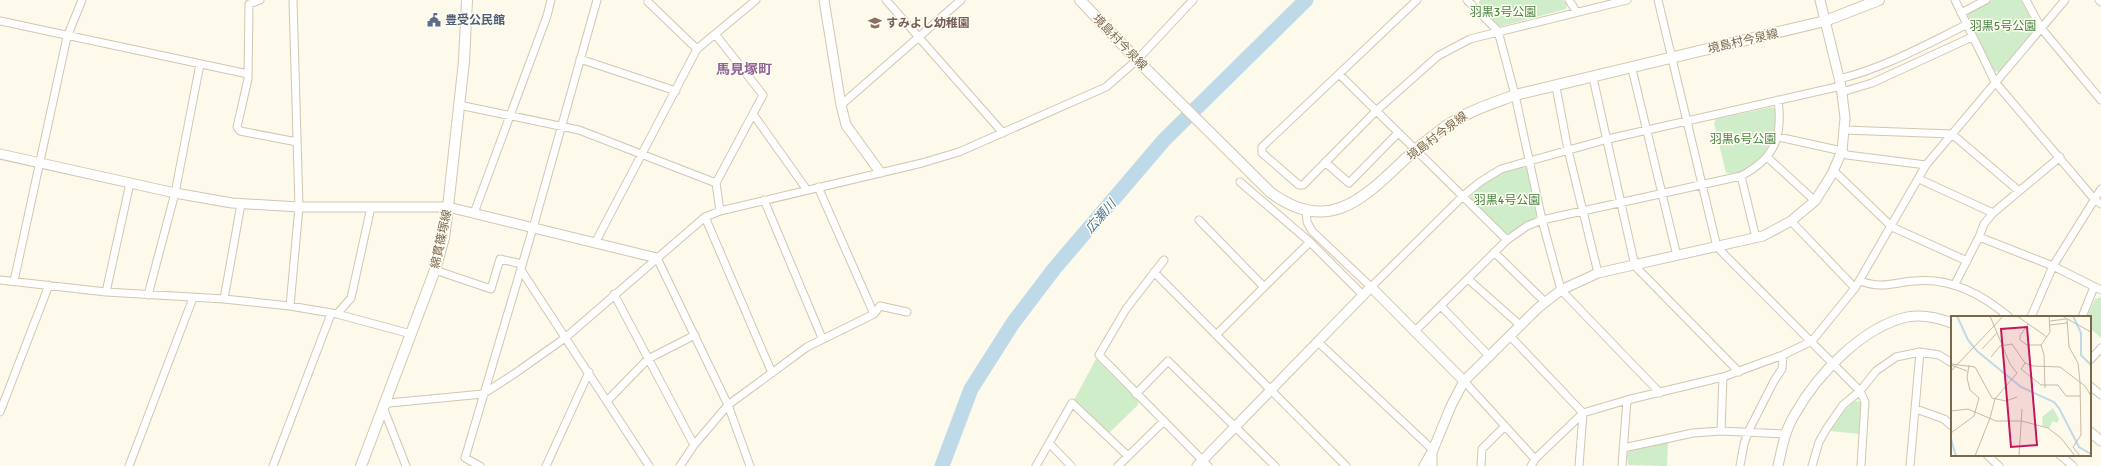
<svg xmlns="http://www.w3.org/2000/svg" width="2101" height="466" viewBox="0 0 2101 466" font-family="Signika,'Noto Sans JP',sans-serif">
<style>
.green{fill:#cfedc8}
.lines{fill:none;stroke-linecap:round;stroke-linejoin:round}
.river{stroke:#bedae9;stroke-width:15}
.minor-casing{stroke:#d2c6af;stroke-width:9}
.tertiary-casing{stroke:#d2c6af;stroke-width:11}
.secondary-casing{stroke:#d5c7ad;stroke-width:12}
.minor{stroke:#fff;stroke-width:7}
.tertiary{stroke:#fff;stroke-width:9}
.secondary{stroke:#fff;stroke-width:10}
.labels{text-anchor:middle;stroke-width:3;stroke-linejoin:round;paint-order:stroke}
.park-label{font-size:12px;fill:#488242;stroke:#fffdf3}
.service-label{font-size:12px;font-weight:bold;fill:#4e5e75;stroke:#fffdf3;text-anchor:start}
.education-label{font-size:12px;font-weight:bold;fill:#785e54;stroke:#fffdf3;text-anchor:start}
.street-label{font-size:12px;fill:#7b674c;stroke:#fffdf3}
.water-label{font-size:13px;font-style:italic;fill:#477896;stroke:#fffdf3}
.quarter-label{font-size:14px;font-weight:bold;fill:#906596;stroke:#fffdf3}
.inset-river{fill:none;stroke:#bedae9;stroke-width:2}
.inset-road{fill:none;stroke:#c5bba7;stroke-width:1}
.view{fill:#c2185b;fill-opacity:0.15;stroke:#c2185b;stroke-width:2}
.inset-edge{fill:none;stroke:#7b674c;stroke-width:2}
</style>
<rect width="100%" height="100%" fill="#fdfaec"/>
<path class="green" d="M 1480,0 L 1563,0 L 1567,4 L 1566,9 L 1502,26 L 1498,26 L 1478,6 Z
M 1992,0 L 2021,0 L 2034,25 L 2033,32 L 1999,72 L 1993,71 L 1968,16 L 1969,11 Z
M 1772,107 L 1776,109 C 1780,136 1758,177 1726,173 L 1714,123 L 1716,119 Z
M 1521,166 L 1527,168 L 1537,216 C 1535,220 1515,230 1510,234 L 1503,232 L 1470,200 C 1474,182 1505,170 1521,166 Z
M 2101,297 L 2101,338 L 2090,328 L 2090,317 L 2087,317 L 2095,299 Z
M 1096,359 L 1138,401 L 1138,405 L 1110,432 L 1107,432 L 1074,400 Z
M 1855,401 L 1862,402 L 1860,434 L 1830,431 L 1845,410 Z
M 1668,441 L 1667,466 L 1628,465 L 1627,454 L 1630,450 Z"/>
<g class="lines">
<path class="river" d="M 942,466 L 971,389 L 1013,323 L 1054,269 L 1164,140 L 1306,0"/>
<g class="minor-casing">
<path id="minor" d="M 260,0 L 249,4 L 248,79 L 237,127 L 240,131 L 297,142
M 886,0 L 1003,133
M 1417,0 L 1262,147 L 1262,153 L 1299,185 L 1303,185 L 1376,111 L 1438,56 L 1470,39 L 1627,0
M 1467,0 L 1498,31 L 1515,95 L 1542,220 L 1561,290 L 1660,393
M 1569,0 L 1576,11
M 1658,0 L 1717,247 L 1860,391 L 1865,402 L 1861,466
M 1955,0 L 1995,82 L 2095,200 L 2101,204
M 2026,0 L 2041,28 L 2101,100
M 2099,0 L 2101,2
M 648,2 L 697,49
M 1961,13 L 1986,0
M 0,21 L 248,74
M 715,34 L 763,95 L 716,183
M 580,59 L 676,91
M 1632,69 L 1677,256
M 1339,74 L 1507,240
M 1593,78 L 1635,266 L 1739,372
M 1839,79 C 1884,68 1925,45 1966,25
M 1556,87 L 1568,150 L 1598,273
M 1842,92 L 1872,83 L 1972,37
M 459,105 L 579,130 L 716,183 L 720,211
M 841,105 L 961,0
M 753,114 L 807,190
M 1844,130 L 1952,134 L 2019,191
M 1778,137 L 1842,151 L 1847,155 L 1926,165
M 1767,157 L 1815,201
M 1325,162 L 1349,183 L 1398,133
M 1834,171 L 1892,227 L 1967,261
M 1741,176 L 1756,238
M 1919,179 L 1993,213
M 1240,182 L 1310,242 L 1363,295
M 818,187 L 874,314
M 764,200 L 822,338
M 1306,210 L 1307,222 L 1312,231 L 1371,287 L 1463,196 L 1480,182 L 1501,169 L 1608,139 L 1841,86
M 474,213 L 547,16 L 551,0
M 705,217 L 772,373
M 1199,220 L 1264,287 L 1310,242
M 1791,221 L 1855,288
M 1979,237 L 1984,224 L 1993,213 L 2060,157
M 595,243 L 697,49 L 756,0
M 1494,252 L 1545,302
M 657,258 L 728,405 L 750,466
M 1164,260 L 1126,309 L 1099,355 L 1208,466
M 435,270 L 491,289 L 500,259 L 522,264
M 521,270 L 649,466
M 1154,272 L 1346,466
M 1468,279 L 1521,326
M 0,280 L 106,292 L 224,299 L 290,306 L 337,314 L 411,334
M 14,281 L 67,37 L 82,0
M 1860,281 C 1883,289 1891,283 1914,281 C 1950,277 1982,294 2009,317
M 1955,284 L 1979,237 L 2053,266 L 2101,290
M 106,292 L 130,183
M 614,294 L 694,445
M 148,295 L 175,193 L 200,64
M 224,299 L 241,204
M 290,306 L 299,207 L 293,0
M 1441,306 L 1490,357
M 337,314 L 351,298 L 371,207
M 2031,317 L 2053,266 L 2101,189
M 2082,317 L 2094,287
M 1414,332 L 1507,240 L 1527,226 L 1542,220 L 1741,176 C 1775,158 1783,137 1778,100
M 1216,335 L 1264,287
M 1510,336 L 1583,413 L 1579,466
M 1318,342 L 1433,450 L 1433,466
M 2090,360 L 2101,348
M 1723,377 L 1721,431 L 1786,434
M 1464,381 L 1535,459
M 2090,386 L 2101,395
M 1136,394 L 1168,361 L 1275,466
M 607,401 L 648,359 L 695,335
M 1916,409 L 1944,419 L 1952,426
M 0,412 L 49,285
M 1049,443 L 1071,466
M 1623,448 L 1693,433 L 1721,431
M 1987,455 L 1999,466
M 2060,455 L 2073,466
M 129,466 L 193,298
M 273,466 L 331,314
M 406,466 L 383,407 L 389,403 L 483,394 L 514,374 L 565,338 L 705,217 L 720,211 L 922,163 L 959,152 L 1106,87 L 1137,60 L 1193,0
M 480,466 L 465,458 L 533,228 L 597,0
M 546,466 L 589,372
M 680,466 L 694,445 L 728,405 L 807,347 L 874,314 L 880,306 L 907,312
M 1036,466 L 1072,403 L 1128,456
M 1118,466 L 1163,422
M 1481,466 L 1482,449 L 1505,426
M 1531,466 L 1535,459 L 1583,413 L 1627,400 L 1723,377 L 1783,355 L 1812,341 L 1855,288 L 1926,165 L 2065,0
M 1622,466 L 1627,400
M 1740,466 L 1744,444 L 1748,432 L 1774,381 L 1782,369 L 1783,355
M 1812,466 L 1819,442 L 1827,428 L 1843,405 L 1860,391 L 1876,371 L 1896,357 L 1920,352 L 1939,355 L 1952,363
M 1910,466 L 1920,352"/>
</g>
<g class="tertiary-casing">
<path id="tertiary" d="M 824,0 L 841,105 L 846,125 L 880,172
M 0,154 L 175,193 L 232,203 L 299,207 L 448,207 L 657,258
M 2090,432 L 2101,441
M 1197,466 L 1371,287 L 1464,381
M 1424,466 L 1433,450 L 1451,406 L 1464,381 L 1538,308 L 1561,290 L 1598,273 L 1763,236 L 1791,221 L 1815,201 L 1832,174 L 1842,151 L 1845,118 L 1841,86 L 1820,0
M 1778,466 C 1782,448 1785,430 1795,414 C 1817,375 1862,327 1907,317 C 1922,314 1939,318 1952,323"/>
</g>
<g class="secondary-casing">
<path id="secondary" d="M 1080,0 L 1137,60 L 1270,192 C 1334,240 1370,190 1415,150 C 1425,142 1436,134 1446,126 C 1468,111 1491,104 1515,95 L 1825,21 L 1879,0
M 361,466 L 435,270 L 444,238 L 448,207 L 464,61 L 467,0"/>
</g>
<use href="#minor" class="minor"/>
<use href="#tertiary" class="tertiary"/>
<use href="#secondary" class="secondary"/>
</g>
<defs>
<g id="civic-bare" transform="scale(1.08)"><path d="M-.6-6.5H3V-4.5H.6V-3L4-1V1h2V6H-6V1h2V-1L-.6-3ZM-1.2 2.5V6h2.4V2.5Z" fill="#5c6f8a" stroke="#fffdf3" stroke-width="2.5" paint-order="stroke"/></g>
<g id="school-bare" transform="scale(1.08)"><path d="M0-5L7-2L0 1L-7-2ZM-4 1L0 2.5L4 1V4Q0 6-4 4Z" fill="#8d6e63" stroke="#fffdf3" stroke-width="2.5" paint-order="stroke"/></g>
</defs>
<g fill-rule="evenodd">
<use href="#civic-bare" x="434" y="20"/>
<use href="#school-bare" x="875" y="23"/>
</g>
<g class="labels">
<g class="park-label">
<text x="1503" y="16">羽黒3号公園</text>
<text x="2003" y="30">羽黒5号公園</text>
<text x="1743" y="143">羽黒6号公園</text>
<text x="1507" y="204">羽黒4号公園</text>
</g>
<g class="service-label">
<text x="445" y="24">豊受公民館</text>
</g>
<g class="education-label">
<text x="886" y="27">すみよし幼稚園</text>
</g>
<g class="street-label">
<text transform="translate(1743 41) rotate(-13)" y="4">境島村今泉線</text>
<text transform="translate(1120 42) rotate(46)" y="4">境島村今泉線</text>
<text transform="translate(1437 136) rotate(-37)" y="4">境島村今泉線</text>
<text transform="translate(441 239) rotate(-78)" y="4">綿貫篠塚線</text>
</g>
<g class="water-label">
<text transform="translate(1100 216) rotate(-49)" y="5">広瀬川</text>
</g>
<g class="quarter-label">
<text x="744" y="74">馬見塚町</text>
</g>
</g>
<g transform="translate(1951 316)">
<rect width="140" height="140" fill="#fdfaec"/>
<path d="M 102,92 L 108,103 L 106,107 L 102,105 L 98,112 L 92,110 L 91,101 Z" fill="#cfedc8"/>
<path class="inset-river" d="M 6,0 L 17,24 L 26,35 L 70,71 L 103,86 L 108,92 L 128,131 L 140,138M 122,0 L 130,17 L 130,39 L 140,49M 0,123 L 5,140"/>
<path class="inset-road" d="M 39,0 L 59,48 L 66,57 L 44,83 L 39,102M 66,0 L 96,21M 111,0 L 140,16M 116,3 L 118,31 L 127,47 L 129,66 L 130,119 L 122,131 L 129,140M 99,5 L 115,3M 77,8 L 69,20 L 69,24 L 76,29 L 90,29M 99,9 L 116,7M 42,11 L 52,0M 31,33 L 46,17M 40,41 L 49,30 L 61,28 L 74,47 L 82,50 L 109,51 L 134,70 L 140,80M 74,47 L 70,53 L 90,69 L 107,69 L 115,80 L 129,80M 0,48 L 24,51 L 41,82 L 55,85 L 66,81M 0,49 L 16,55M 18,49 L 16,62 L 19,74 L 28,82M 0,55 L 42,11M 94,72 L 93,39 L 90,29 L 99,16 L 98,0M 0,95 L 17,93 L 45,105 L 71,105 L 97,112 L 110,122 L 124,140M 0,117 L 23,100 L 28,82M 24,140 L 39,102M 68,140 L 71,93"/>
<path class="view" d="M 76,11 L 86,129 L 60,131 L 50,13 Z"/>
<rect width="140" height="140" class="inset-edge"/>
</g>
</svg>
